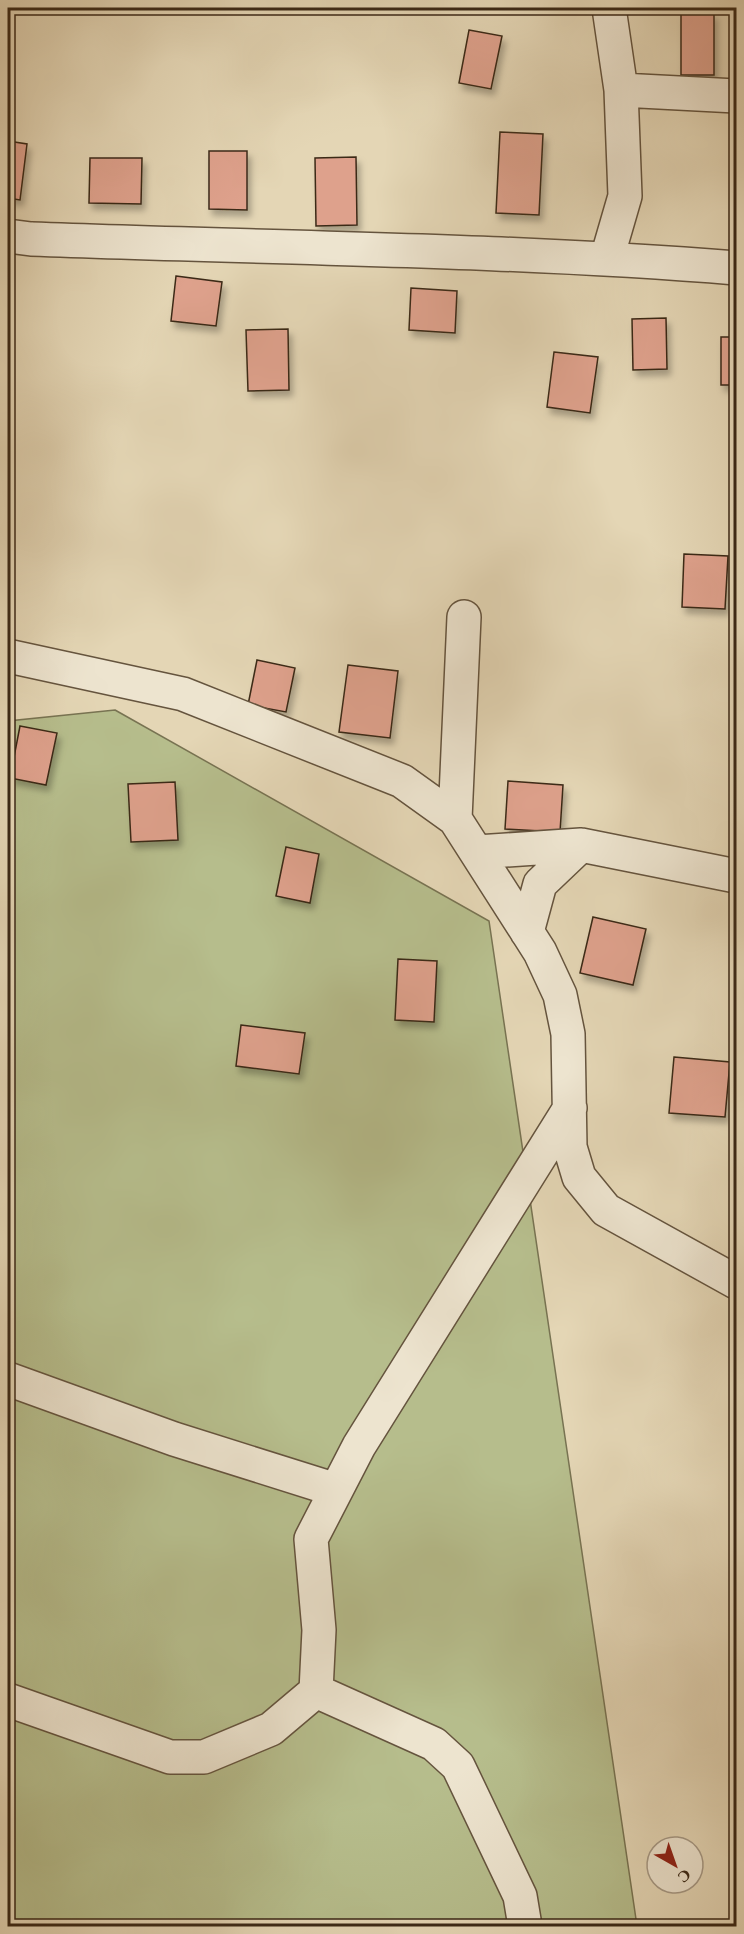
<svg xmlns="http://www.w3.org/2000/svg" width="744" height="1934" viewBox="0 0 744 1934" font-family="'EB Garamond',serif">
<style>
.green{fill:#b6bd8c;stroke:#787352;stroke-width:1.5}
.building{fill:#dea18c;stroke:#3b2917;stroke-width:1.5;filter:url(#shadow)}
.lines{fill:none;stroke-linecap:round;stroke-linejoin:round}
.minor-casing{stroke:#65543e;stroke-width:36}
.minor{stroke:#ede4cf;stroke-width:33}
</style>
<defs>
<filter id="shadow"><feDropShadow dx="3.5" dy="6" stdDeviation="3" flood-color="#0004"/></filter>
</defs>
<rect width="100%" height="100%" fill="#e4d6b5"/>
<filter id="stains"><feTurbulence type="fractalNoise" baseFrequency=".00333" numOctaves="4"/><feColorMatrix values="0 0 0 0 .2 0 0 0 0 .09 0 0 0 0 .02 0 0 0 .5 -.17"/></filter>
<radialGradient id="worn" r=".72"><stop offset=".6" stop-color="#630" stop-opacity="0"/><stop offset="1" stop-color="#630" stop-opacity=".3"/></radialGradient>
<path class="green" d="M 115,710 L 489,921 L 637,1926 L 8,1926 L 8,721 Z"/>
<path class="building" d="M 681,13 L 714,13 L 714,75 L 681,75 Z
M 469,30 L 502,36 L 491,89 L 459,83 Z
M 500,132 L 543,134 L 539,215 L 496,213 Z
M 8,141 L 27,144 L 20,200 L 8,198 Z
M 209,151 L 247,151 L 247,210 L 209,209 Z
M 356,157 L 357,225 L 316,226 L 315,158 Z
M 90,158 L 142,158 L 141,204 L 89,203 Z
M 176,276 L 222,282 L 216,326 L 171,321 Z
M 411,288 L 457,291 L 455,333 L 409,330 Z
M 666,318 L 667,369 L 633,370 L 632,319 Z
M 288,329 L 289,390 L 248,391 L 246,330 Z
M 721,337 L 736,337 L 736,385 L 721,385 Z
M 554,352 L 598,357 L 590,413 L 547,407 Z
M 684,554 L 728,556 L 725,609 L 682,607 Z
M 257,660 L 295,668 L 286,712 L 248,705 Z
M 348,665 L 398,671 L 390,738 L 339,732 Z
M 20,726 L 57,733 L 46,785 L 10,778 Z
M 508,781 L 563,785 L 560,832 L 505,829 Z
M 175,782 L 178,840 L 131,842 L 128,784 Z
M 286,847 L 319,854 L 310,903 L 276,896 Z
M 593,917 L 646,929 L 633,985 L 580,973 Z
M 398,959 L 437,961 L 434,1022 L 395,1020 Z
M 241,1025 L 305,1033 L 299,1074 L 236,1066 Z
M 674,1057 L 730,1062 L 725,1117 L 669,1113 Z"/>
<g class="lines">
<g class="minor-casing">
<path id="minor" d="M 609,8 L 621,90
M 8,236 L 31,239 C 266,248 502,249 736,268
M 607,258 L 625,196 L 621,90 L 736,96
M 8,656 L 183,694 L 402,781 L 455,819 L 540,952 L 560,995 L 568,1034 L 570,1147 L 579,1177 L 606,1210 L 736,1282
M 455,819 L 464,617
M 477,852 L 581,845 L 736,876
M 527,932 L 540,884 L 581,845
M 8,1379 L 174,1439 L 336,1490
M 316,1691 L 319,1630 L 311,1539 L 359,1446 L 570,1108
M 8,1700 L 170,1757 L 204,1757 L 271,1729 L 316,1691 L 434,1744 L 458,1766 L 520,1896 L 525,1926"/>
</g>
<use href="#minor" class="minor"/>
</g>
<rect width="744" height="1934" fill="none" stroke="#e4d6b5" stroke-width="30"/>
<rect x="9" y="9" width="726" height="1916" fill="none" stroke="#3b2917" stroke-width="3"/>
<rect x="15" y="15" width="714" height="1904" fill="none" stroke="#3b2917" stroke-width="1.5"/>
<g transform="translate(675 1865) rotate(140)"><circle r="28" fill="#ede4cf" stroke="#a69985" stroke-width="1.5"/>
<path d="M0-4.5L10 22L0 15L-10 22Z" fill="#8f2418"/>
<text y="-9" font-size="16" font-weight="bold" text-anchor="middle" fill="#3b2917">С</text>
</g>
<rect width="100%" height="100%" filter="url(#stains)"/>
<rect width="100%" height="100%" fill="url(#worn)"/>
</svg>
